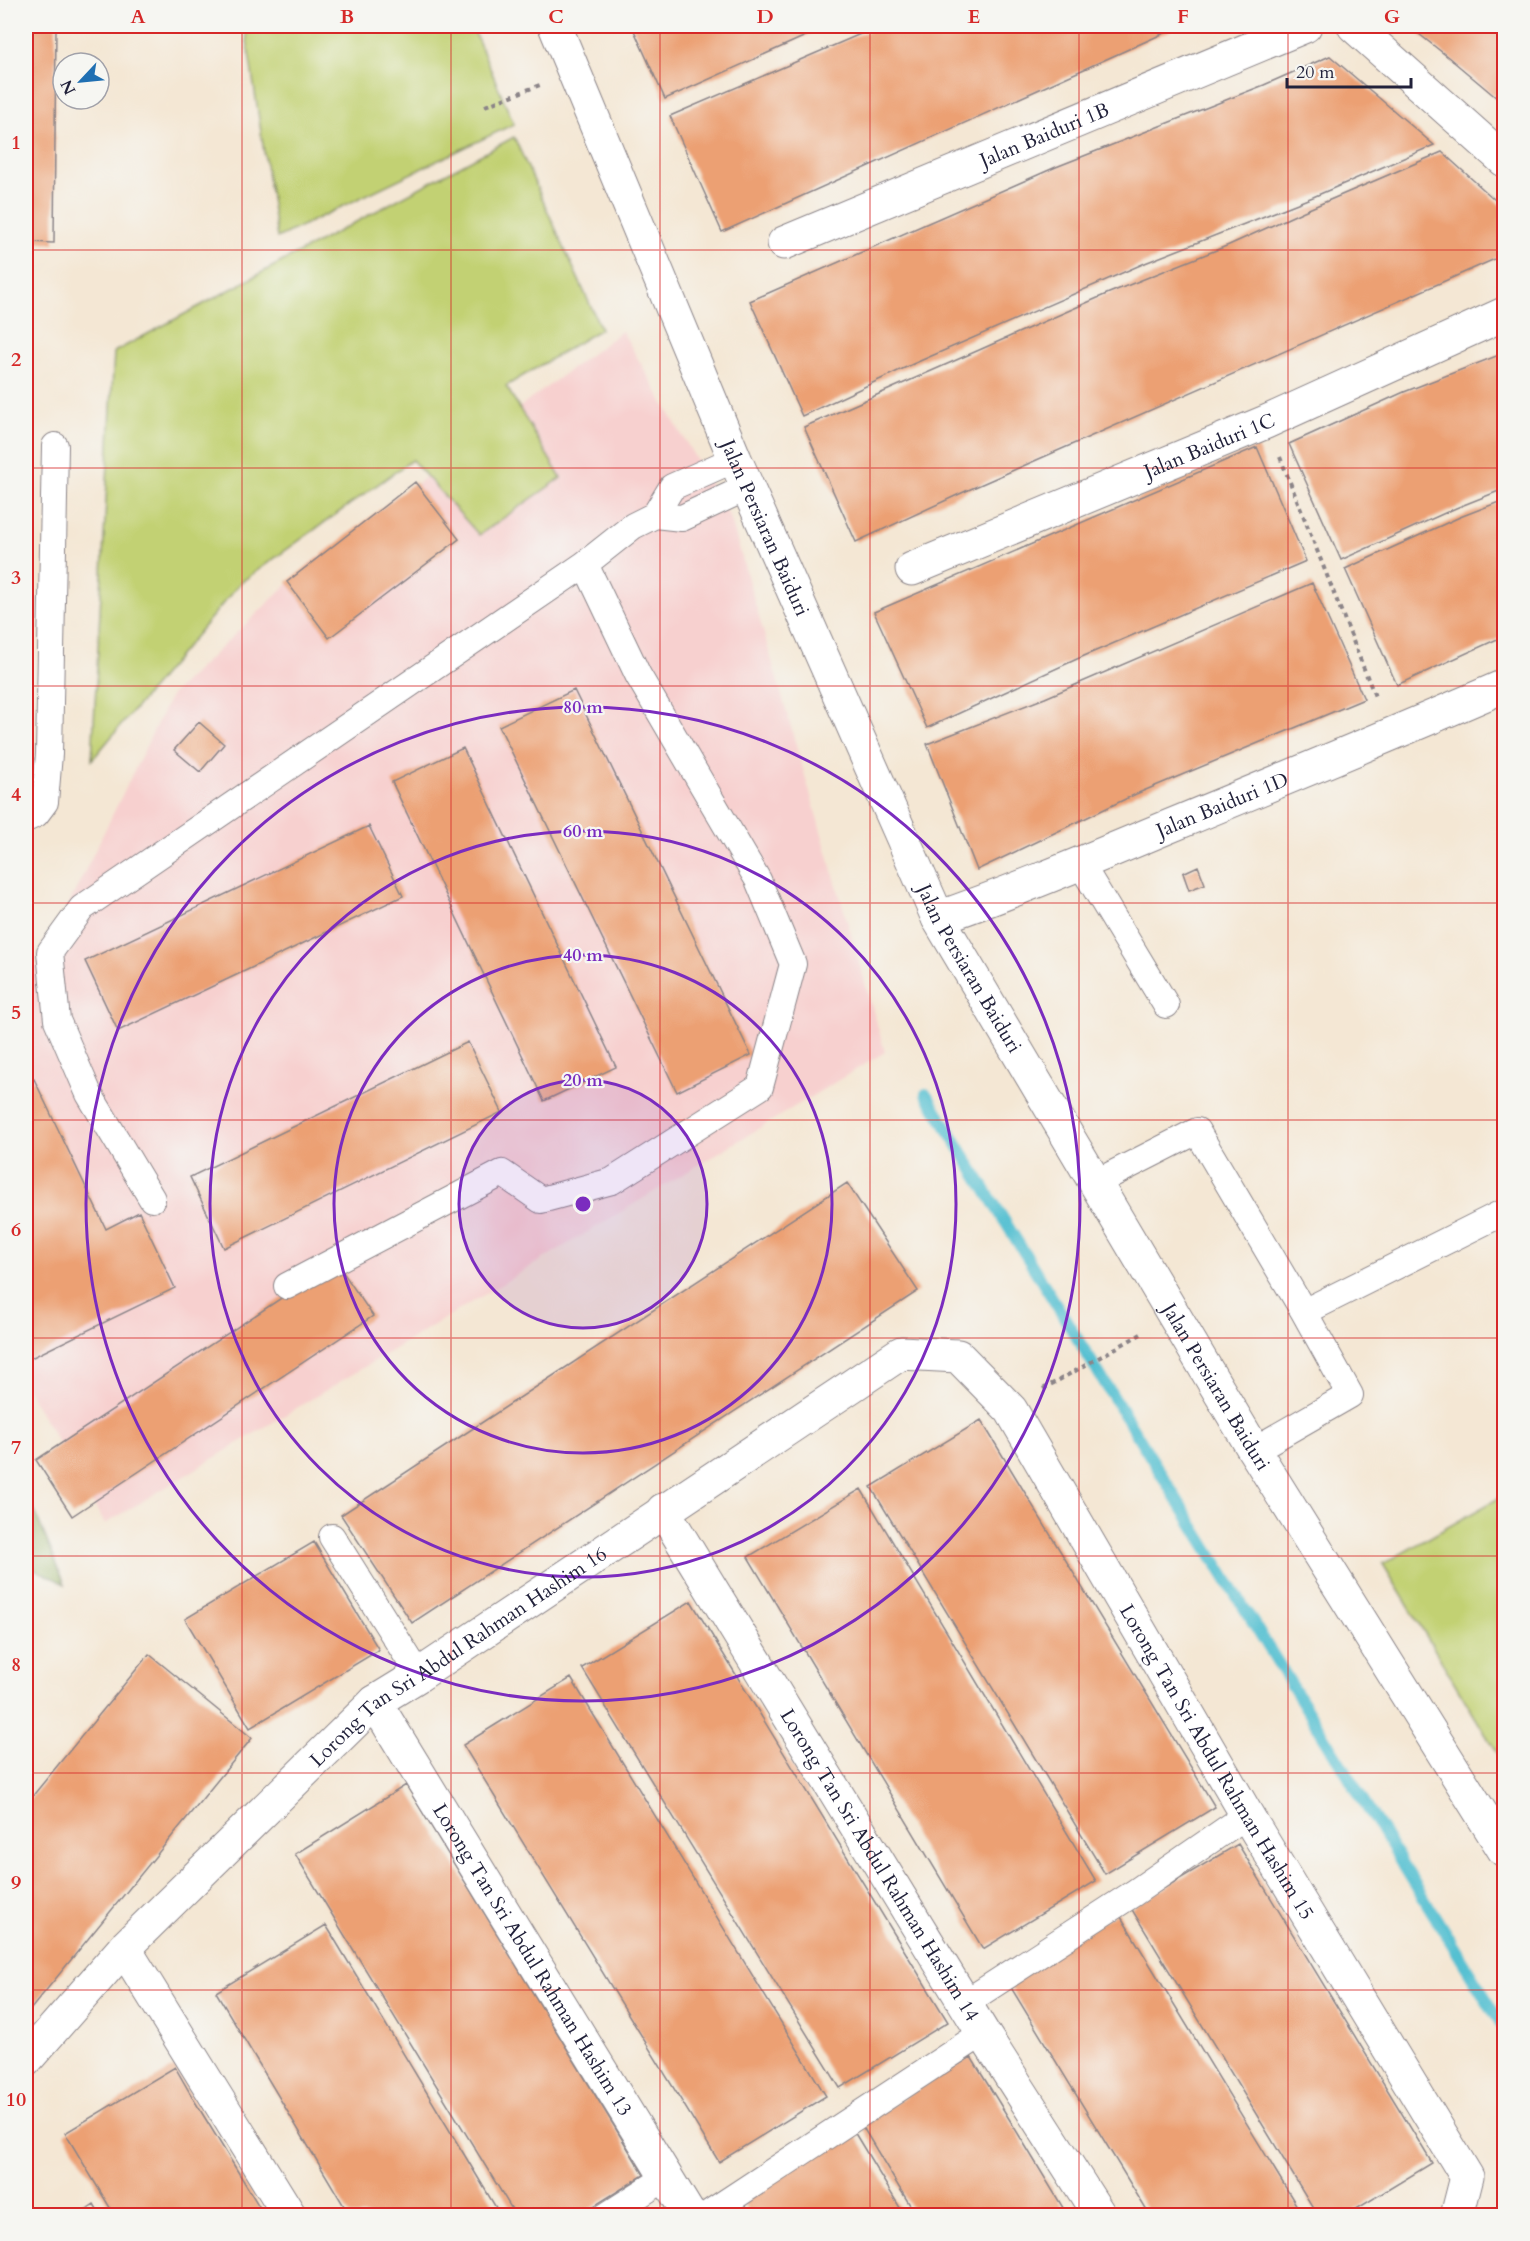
<svg xmlns="http://www.w3.org/2000/svg" width="1530" height="2241" viewBox="0 0 1530 2241" font-family="Cardo,serif">
<style>
.built{fill:#f7d0cf}
.green{fill:#c2d173;stroke:#727a57;stroke-width:1.5}
.forest{fill:#99b365;stroke:#5e6a50;stroke-width:1.5}
.lines{fill:none;stroke-linecap:round;stroke-linejoin:round}
.stream{stroke:#55c0d1;stroke-width:12}
.building{fill:#eca073}
.service-casing{stroke:#8b8488;stroke-width:28}
.minor-casing{stroke:#8b8488;stroke-width:35}
.tertiary-casing{stroke:#8b8488;stroke-width:35}
.path{stroke:#8b8488;stroke-width:4;stroke-dasharray:4.5 4.5;stroke-linecap:butt}
.service{stroke:#fff;stroke-width:26}
.minor{stroke:#fff;stroke-width:33}
.tertiary{stroke:#fff;stroke-width:33}
.grid{fill:none;stroke:#d62828;stroke-width:1.5;stroke-opacity:0.55}
.ring{fill:none;stroke:#7b2cbf;stroke-width:3}
.labels{text-anchor:middle;stroke-width:4.5;stroke-linejoin:round;paint-order:stroke}
.street-label{font-size:20px;fill:#22223b;stroke:#f6f6f2}
.centre{fill:#7b2cbf;stroke:#f6f6f2;stroke-width:3}
.ring-label{font-size:18px;text-anchor:middle;font-weight:bold;fill:#7b2cbf;stroke:#f6f6f2;stroke-width:4.5;stroke-linejoin:round;paint-order:stroke}
.neatline{fill:none;stroke:#d62828;stroke-width:2}
.grid-label{font-size:20px;text-anchor:middle;font-weight:bold;fill:#d62828}
</style>
<rect width="100%" height="100%" fill="#f6f6f2"/>
<filter id="ink" filterUnits="userSpaceOnUse"><feTurbulence type="fractalNoise" baseFrequency=".0167" numOctaves="2"/><feDisplacementMap in="SourceGraphic" scale="12" xChannelSelector="R" yChannelSelector="G"/><feConvolveMatrix kernelMatrix="1 2 1 2 8 2 1 2 1" color-interpolation-filters="sRGB"/></filter>
<filter id="wash" filterUnits="userSpaceOnUse"><feTurbulence type="fractalNoise" baseFrequency=".008" numOctaves="4" result="noise"/><feDisplacementMap in="SourceGraphic" scale="24" xChannelSelector="R" yChannelSelector="G"/><feGaussianBlur stdDeviation="1.35" result="paint"/><feColorMatrix in="noise" values="0 0 0 0 0 0 0 0 0 0 0 0 0 0 0 0 0 1.4 0 .05"/><feComposite in="paint" operator="in"/></filter>
<g filter="url(#wash)">
<rect width="100%" height="100%" fill="#f4e7d4"/>
<path class="built" d="M 622,331 L 731,520 L 885,1052 L 105,1524 L 26,1387 L 26,984 L 45,953 L 171,695 L 309,564 Z"/>
<path class="green" d="M 245,26 L 472,26 L 514,124 L 277,238 Z
M 514,137 L 601,329 L 506,386 L 561,478 L 479,535 L 412,460 L 240,583 L 92,760 L 114,352 Z
M 1504,1495 L 1504,1765 L 1383,1564 Z"/>
<path class="forest" d="M 26,1491 L 65,1584 L 26,1565 Z"/>
<g class="lines">
<path class="stream" d="M 926,1094 L 1504,2028"/>
</g>
<g id="blocks">
<path class="building" d="M 26,26 L 56,26 L 54,243 L 26,242 Z
M 632,26 L 828,26 L 665,99 Z
M 879,26 L 1180,26 L 722,232 L 670,116 Z
M 1409,26 L 1504,26 L 1504,104 L 1448,57 Z
M 1330,56 L 1434,145 L 1313,197 L 1145,263 L 913,364 L 802,416 L 750,301 L 1056,167 L 1264,85 Z
M 1442,152 L 1504,208 L 1504,255 L 966,491 L 856,542 L 804,427 L 1109,293 L 1229,245 L 1304,211 Z
M 26,291 L 31,291 L 28,583 L 26,583 Z
M 1504,353 L 1504,489 L 1456,508 L 1341,560 L 1289,444 L 1404,392 Z
M 1257,447 L 1306,561 L 1077,659 L 927,728 L 874,612 Z
M 415,482 L 459,539 L 329,638 L 287,582 Z
M 1504,500 L 1504,636 L 1397,685 L 1345,569 L 1460,517 Z
M 1312,583 L 1364,699 L 1136,794 L 977,870 L 927,744 L 1045,698 Z
M 574,690 L 751,1055 L 677,1092 L 499,726 Z
M 199,722 L 224,744 L 200,772 L 174,750 Z
M 463,748 L 616,1067 L 544,1101 L 392,782 Z
M 369,826 L 403,896 L 118,1031 L 85,961 Z
M 1198,866 L 1205,884 L 1189,890 L 1183,873 Z
M 468,1042 L 502,1112 L 224,1248 L 190,1177 Z
M 34,1079 L 106,1229 L 139,1212 L 175,1288 L 29,1359 L 26,1351 L 26,1267 L 28,1266 L 26,1262 L 26,1083 Z
M 847,1183 L 918,1291 L 412,1623 L 341,1515 Z
M 336,1262 L 373,1316 L 72,1516 L 36,1460 Z
M 981,1420 L 1215,1807 L 1105,1874 L 871,1487 Z
M 861,1489 L 1096,1881 L 983,1949 L 748,1557 Z
M 314,1542 L 379,1650 L 250,1728 L 185,1619 Z
M 691,1601 L 948,2022 L 840,2088 L 582,1668 Z
M 149,1654 L 252,1738 L 26,2015 L 26,1804 Z
M 571,1678 L 826,2096 L 719,2162 L 463,1745 Z
M 406,1785 L 644,2175 L 578,2216 L 516,2216 L 295,1854 Z
M 1238,1844 L 1432,2163 L 1345,2216 L 1318,2216 L 1131,1908 Z
M 1118,1912 L 1138,1945 L 1303,2216 L 1150,2216 L 1007,1981 Z
M 326,1925 L 462,2151 L 501,2216 L 350,2216 L 216,1992 Z
M 971,2057 L 1011,2122 L 1068,2216 L 917,2216 L 900,2189 L 861,2124 Z
M 175,2067 L 194,2100 L 265,2216 L 115,2216 L 65,2133 Z
M 853,2130 L 905,2216 L 751,2216 L 741,2198 Z
M 94,2204 L 101,2216 L 76,2216 Z"/>
</g>
</g>
<g filter="url(#ink)">
<use href="#blocks" fill-opacity="0" stroke="#8b8488" stroke-width="1.5"/>
<g class="lines">
<g class="service-casing">
<path id="service" d="M 655,515 L 682,518 L 748,487
M 26,819 L 36,814 L 45,802 L 49,754 L 55,446
M 1080,863 L 1166,1005
M 1095,1183 L 1197,1131 L 1304,1312
M 152,1199 L 89,1094 L 57,1020 L 50,952 L 82,908 L 585,564 L 633,526 L 655,515 L 672,487 L 735,459
M 287,1286 L 502,1173 L 541,1200 L 612,1181 L 760,1087 L 793,964 L 758,880 L 638,675 L 585,564
M 1254,1450 L 1350,1395 L 1304,1312 L 1504,1212
M 332,1537 L 419,1675
M 965,2003 L 1134,1893 L 1247,1815
M 606,2216 L 667,2177
M 705,2216 L 983,2033"/>
</g>
<g class="minor-casing">
<g id="minor">
<path d="M 1354,26 L 1504,160"/>
<path id="s1" d="M 784,243 L 1305,26"/>
<path id="s2" d="M 912,569 L 1266,422 L 1504,314"/>
<path id="s3" d="M 938,918 C 1016,891 1093,858 1170,826 C 1282,780 1394,734 1504,686"/>
<path id="s4" d="M 663,1510 L 983,2033 L 1100,2216"/>
<path id="s5" d="M 375,1702 L 690,2216"/>
<path d="M 124,1948 L 290,2216"/>
<path id="s6" d="M 26,2060 L 124,1948 L 375,1702 L 419,1675 L 901,1353 L 958,1356 L 1011,1410 L 1247,1815 L 1467,2177 L 1457,2216"/>
</g>
</g>
<g class="tertiary-casing">
<g id="tertiary">
<path id="s7" d="M 555,26 L 735,459 L 938,918 L 1254,1450 L 1504,1850"/>
</g>
</g>
<path class="path" d="M 485,106 L 540,85
M 1280,457 L 1376,699
M 1043,1389 L 1141,1334"/>
<use href="#service" class="service"/>
<use href="#minor" class="minor"/>
<use href="#tertiary" class="tertiary"/>
</g>
</g>
<path class="grid" d="M 242,26 L 242,2216M 451,26 L 451,2216M 660,26 L 660,2216M 870,26 L 870,2216M 1079,26 L 1079,2216M 1288,26 L 1288,2216M 26,250 L 1504,250M 26,468 L 1504,468M 26,686 L 1504,686M 26,903 L 1504,903M 26,1120 L 1504,1120M 26,1338 L 1504,1338M 26,1556 L 1504,1556M 26,1773 L 1504,1773M 26,1990 L 1504,1990"/>
<circle cx="583" cy="1204" r="124" fill="#7b2cbf" fill-opacity=".12"/>
<g class="ring">
<circle cx="583" cy="1204" r="124"/>
<circle cx="583" cy="1204" r="249"/>
<circle cx="583" cy="1204" r="373"/>
<circle cx="583" cy="1204" r="497"/>
</g>
<g class="labels">
<g class="street-label">
<text dy="7" stroke="none"><textPath href="#s1" startOffset="282">Jalan Baiduri 1B</textPath></text>
<text dy="7" stroke="none"><textPath href="#s2" startOffset="322">Jalan Baiduri 1C</textPath></text>
<text dy="7" stroke="none"><textPath href="#s7" startOffset="544">Jalan Persiaran Baiduri</textPath></text>
<text dy="7" stroke="none"><textPath href="#s3" startOffset="306">Jalan Baiduri 1D</textPath></text>
<text dy="7" stroke="none"><textPath href="#s7" startOffset="1030">Jalan Persiaran Baiduri</textPath></text>
<text dy="7" stroke="none"><textPath href="#s7" startOffset="1516">Jalan Persiaran Baiduri</textPath></text>
<text dy="7" stroke="none"><textPath href="#s6" startOffset="594">Lorong Tan Sri Abdul Rahman Hashim 16</textPath></text>
<text dy="7" stroke="none"><textPath href="#s6" startOffset="1672">Lorong Tan Sri Abdul Rahman Hashim 15</textPath></text>
<text dy="7" stroke="none"><textPath href="#s4" startOffset="416">Lorong Tan Sri Abdul Rahman Hashim 14</textPath></text>
<text dy="7" stroke="none"><textPath href="#s5" startOffset="302">Lorong Tan Sri Abdul Rahman Hashim 13</textPath></text>
</g>
</g>
<circle cx="583" cy="1204" r="9" class="centre"/>
<g class="ring-label">
<text x="583" y="713">80 m</text>
<text x="583" y="837">60 m</text>
<text x="583" y="961">40 m</text>
<text x="583" y="1086">20 m</text>
</g>
<rect width="1530" height="2241" fill="none" stroke="#f6f6f2" stroke-width="66"/>
<g transform="translate(81 81) rotate(244)"><circle r="28" fill="#f6f6f2" stroke="#a1a1a9" stroke-width="1.5"/>
<path d="M0-4.5L10 22L0 15L-10 22Z" fill="#1f6fb2"/>
<text y="-9" font-size="16" font-weight="bold" text-anchor="middle" fill="#22223b">N</text>
</g>
<path d="M1287 78v9h124v-9" fill="none" stroke="#22223b" stroke-width="3"/>
<text x="1296" y="78" font-size="18" fill="#22223b" stroke="#f6f6f2" stroke-width="4.5" paint-order="stroke">20 m</text>
<rect x="33" y="33" width="1464" height="2175" class="neatline"/>
<g class="grid-label">
<text x="138" y="23">A</text>
<text x="347" y="23">B</text>
<text x="556" y="23">C</text>
<text x="765" y="23">D</text>
<text x="974" y="23">E</text>
<text x="1183" y="23">F</text>
<text x="1392" y="23">G</text>
<text x="16" y="149">1</text>
<text x="16" y="366">2</text>
<text x="16" y="584">3</text>
<text x="16" y="801">4</text>
<text x="16" y="1019">5</text>
<text x="16" y="1236">6</text>
<text x="16" y="1454">7</text>
<text x="16" y="1671">8</text>
<text x="16" y="1889">9</text>
<text x="16" y="2106">10</text>
</g>
</svg>
